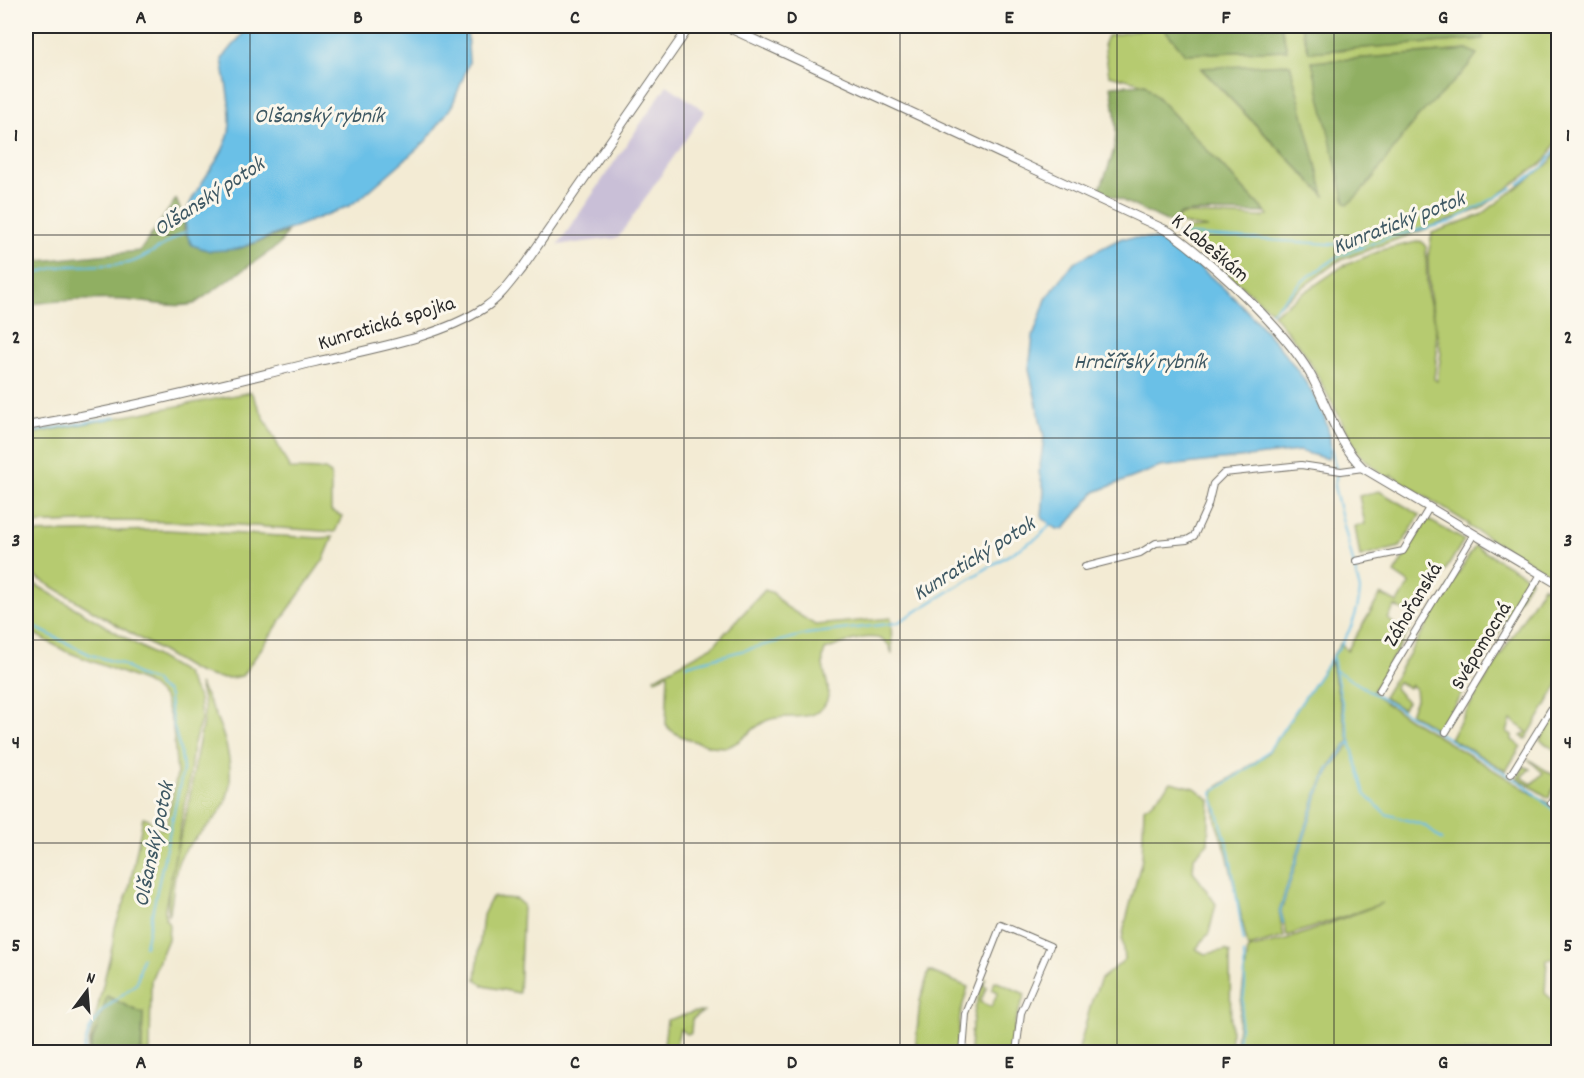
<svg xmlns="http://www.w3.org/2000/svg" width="1584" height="1078" viewBox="0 0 1584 1078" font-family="Dekko,sans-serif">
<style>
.industrial{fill:#c9bfd7}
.green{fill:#b6cb6f;stroke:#707b4d;stroke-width:1.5;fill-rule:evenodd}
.forest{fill:#90af62;stroke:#5e6d46;stroke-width:1.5}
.water{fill:#6ac0e7;stroke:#4a7689;stroke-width:1.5}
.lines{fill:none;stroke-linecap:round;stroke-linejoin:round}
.stream{stroke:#6ac0e7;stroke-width:2}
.street-casing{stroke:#716e66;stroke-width:8}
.secondary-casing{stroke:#716e66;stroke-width:10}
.street{stroke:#fff;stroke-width:6}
.secondary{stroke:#fff;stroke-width:8}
.grid{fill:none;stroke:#2b2b2b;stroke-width:1.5;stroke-opacity:0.55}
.labels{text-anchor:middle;stroke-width:6;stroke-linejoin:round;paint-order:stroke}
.street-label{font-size:21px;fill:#2b2b2b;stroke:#fbf7ec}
.water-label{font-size:22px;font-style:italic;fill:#3e5863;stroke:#fbf7ec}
.neatline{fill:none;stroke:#2b2b2b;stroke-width:2}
.grid-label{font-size:20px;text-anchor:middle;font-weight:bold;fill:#2b2b2b}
</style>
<rect width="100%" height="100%" fill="#fbf7ec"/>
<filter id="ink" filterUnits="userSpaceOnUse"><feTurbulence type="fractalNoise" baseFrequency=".0167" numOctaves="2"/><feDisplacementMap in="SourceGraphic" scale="12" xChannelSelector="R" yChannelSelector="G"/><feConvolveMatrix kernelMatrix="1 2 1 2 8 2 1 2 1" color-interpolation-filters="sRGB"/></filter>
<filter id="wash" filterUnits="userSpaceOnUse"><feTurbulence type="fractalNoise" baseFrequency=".008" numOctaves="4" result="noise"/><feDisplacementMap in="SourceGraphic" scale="24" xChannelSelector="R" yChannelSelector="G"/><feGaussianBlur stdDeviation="1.35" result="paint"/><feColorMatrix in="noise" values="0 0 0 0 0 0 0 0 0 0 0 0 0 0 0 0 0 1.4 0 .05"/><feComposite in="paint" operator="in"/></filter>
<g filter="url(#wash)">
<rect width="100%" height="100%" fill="#f3ebd4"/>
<path class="industrial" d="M 667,85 L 705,111 L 618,238 L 558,245 Z"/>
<path class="green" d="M 1162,26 L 1185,54 L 1287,50 L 1281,26 L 1301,26 L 1309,52 L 1482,39 L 1484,26 L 1558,26 L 1558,139 L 1546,160 L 1480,209 L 1338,261 L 1271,311 L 1183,235 L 1187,229 L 1208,228 L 1181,224 L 1176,221 L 1180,215 L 1190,214 L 1263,217 L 1268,215 L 1145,84 L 1109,75 L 1104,43 L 1107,36 ZM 1469,50 L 1408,130 L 1313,62 ZM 1290,64 L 1323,194 L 1201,69 Z
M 1558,151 L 1558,579 L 1468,526 L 1469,524 L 1391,475 L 1387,479 L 1360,455 L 1305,353 L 1273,314 L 1343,266 L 1385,249 L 1421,241 L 1426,247 L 1427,292 L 1435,323 L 1437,353 L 1434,379 L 1437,381 L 1441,353 L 1429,291 L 1428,257 L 1432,233 L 1481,215 L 1549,163 Z
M 251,392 L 290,469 L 325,470 L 331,474 L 331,511 L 342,516 L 335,532 L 198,522 L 109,521 L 26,524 L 26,435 Z
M 1379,491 L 1420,515 L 1400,547 L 1360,557 L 1355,526 L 1365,524 L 1359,496 Z
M 1427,519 L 1464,540 L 1412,625 L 1413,621 L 1408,618 L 1410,614 L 1395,606 L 1388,619 L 1398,627 L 1404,625 L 1410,629 L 1373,691 L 1381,700 L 1413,721 L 1558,809 L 1558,998 L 1557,957 L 1547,960 L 1545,993 L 1554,1001 L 1558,999 L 1558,1052 L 1238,1052 L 1239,1044 L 1235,1049 L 1248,949 L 1286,940 L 1383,903 L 1287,936 L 1281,911 L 1317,798 L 1330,770 L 1351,743 L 1331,658 L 1341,643 L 1347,651 L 1381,594 L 1397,603 L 1410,584 L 1394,573 Z
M 166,530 L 320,538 L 333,537 L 324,559 L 242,676 C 226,680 208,677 193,670 L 26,571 L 26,533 Z
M 1475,546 L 1531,579 L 1439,731 L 1410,713 L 1416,700 L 1415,688 L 1411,685 L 1409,688 L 1398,682 L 1395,688 L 1407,702 L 1402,709 L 1383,697 Z
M 26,579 L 185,673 L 199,699 L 201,720 L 193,746 L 189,782 L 165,908 L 165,918 L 169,924 L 168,939 L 151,980 L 150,1052 L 142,1052 L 143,1012 L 138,1018 L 98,1024 L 87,1052 L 113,943 L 115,927 L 129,890 L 143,818 L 147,818 L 155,828 L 164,829 L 166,825 L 177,775 L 173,727 L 164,698 L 151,686 L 138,679 L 65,651 L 26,629 Z
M 1543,586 L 1558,595 L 1558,685 L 1526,739 L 1521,736 L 1527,732 L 1511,720 L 1507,732 L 1512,735 L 1512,740 L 1521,746 L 1506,771 L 1450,738 Z
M 765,590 L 773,593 L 785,606 L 815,625 L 891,618 L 892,655 C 888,623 844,643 825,650 C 816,670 838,689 823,707 C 811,722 788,714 771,719 C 755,723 744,742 729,746 C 714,750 674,737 666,725 L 668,673 L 655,680 L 654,678 L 713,646 Z
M 1330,660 L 1349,741 L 1328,768 L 1315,798 L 1279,911 L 1284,937 L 1248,947 L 1227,853 L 1216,823 L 1213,790 L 1267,754 Z
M 199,684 C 221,721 247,780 216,817 C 204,832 189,841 180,858 C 171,876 175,902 168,915 C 166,881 180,840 188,806 C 192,787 194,767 198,747 C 203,719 208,714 199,684 Z
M 1558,709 L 1558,752 L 1540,740 Z
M 1528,759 L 1558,778 L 1549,798 L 1517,778 L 1524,766 L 1530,769 L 1521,777 L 1532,784 L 1543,773 Z
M 1171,782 L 1195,788 L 1210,800 L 1208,843 L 1194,857 L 1193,871 L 1216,904 L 1209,933 L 1196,949 L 1205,954 L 1226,950 L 1230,953 L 1231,1052 L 1078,1052 L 1092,1000 L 1101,979 L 1124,960 L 1122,939 L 1125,924 L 1142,859 L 1144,808 L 1153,802 Z
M 492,897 L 516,899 L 523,905 L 519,993 L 484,986 L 476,979 L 483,915 Z
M 929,971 L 968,987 L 960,1015 L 957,1052 L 915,1052 L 920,1001 Z
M 986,978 L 983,985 L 987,987 L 980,1002 L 991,1007 L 998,992 L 992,989 L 995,981 L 1025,994 L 1015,1022 L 1012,1052 L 970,1052 C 971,1026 974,1002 986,978 Z
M 694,1012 L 703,1012 L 692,1019 L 691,1033 L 687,1034 L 680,1029 L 675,1048 L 678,1052 L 674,1052 L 671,1048 L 663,1052 L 667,1020 Z"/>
<path class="forest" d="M 1162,26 L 1281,26 L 1287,50 L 1185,54 Z
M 1301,26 L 1484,26 L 1483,39 L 1309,52 Z
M 1469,50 L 1477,54 C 1459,81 1438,95 1417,118 C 1393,146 1376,181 1348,204 L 1345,203 L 1312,62 Z
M 1290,64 L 1324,195 L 1201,68 Z
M 1145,84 L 1266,213 L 1191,212 L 1181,214 L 1171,223 L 1099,190 C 1119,146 1119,133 1111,86 Z
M 176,199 L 184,219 L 184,233 L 238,249 L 287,232 L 279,245 L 194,304 C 173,308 155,303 134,301 C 111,298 45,300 26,306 L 26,266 L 39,261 L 140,251 Z
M 107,996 L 143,1014 L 141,1052 L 89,1052 Z"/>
<path class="water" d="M 249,26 L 467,26 L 469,63 L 452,106 L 426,141 L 362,197 L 349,206 L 238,249 L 210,251 L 192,245 C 165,203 228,168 230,124 C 231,103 225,79 222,59 Z
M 1122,238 C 1135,238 1150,237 1162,242 C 1210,264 1351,403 1328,459 L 1299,451 L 1160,467 L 1095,492 L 1064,529 L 1057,529 L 1042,518 L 1044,489 L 1039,473 L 1044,437 L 1029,369 L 1033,337 L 1046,299 L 1074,262 Z"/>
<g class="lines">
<path class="stream" d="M 1519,184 L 1543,167 L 1558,147
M 1177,234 L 1360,246
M 26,281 C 54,257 95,270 128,263 C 144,260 170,240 185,232
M 1271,312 L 1304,280 L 1337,257 L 1389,237 L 1451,222 L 1512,188
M 26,433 L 116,417
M 1331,448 L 1336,469
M 1337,474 L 1334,486 L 1360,590 C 1358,616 1349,636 1333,656 L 1335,670 L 1523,784 L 1558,814
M 26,623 L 91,655 L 122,664 L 141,677 L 155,681 L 158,687 L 166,691 L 169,696 C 169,722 182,745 183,770 L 145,946
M 687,665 L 807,634 L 897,623 L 1040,536 L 1051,523
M 1335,670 L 1350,741 L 1365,794 L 1386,814 L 1424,825 L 1442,840
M 1283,923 L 1280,911 L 1316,798 L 1329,769 L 1349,743
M 1244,942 L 1229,851 L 1212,793 L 1258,761 L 1269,750 L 1333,656
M 83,1052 L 90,1028 L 102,1011 L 137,983 L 142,958
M 1237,1052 L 1245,985 L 1244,953"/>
</g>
</g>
<g filter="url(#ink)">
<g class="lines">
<g class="street-casing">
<path id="street" d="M 1356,561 L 1403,551 L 1429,508
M 1085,567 L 1140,553 L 1156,543 L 1187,540 L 1194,536 L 1208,505 L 1213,484 L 1224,473 L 1301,465 L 1341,471 L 1363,468
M 1379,691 L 1474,534
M 1446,732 L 1541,574
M 1511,774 L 1558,698
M 1558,790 L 1551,803 L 1558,808
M 963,1052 L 966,1014 L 1001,925 L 1050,946 L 1021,1013 L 1016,1052"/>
</g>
<g class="secondary-casing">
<path id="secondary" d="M 725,26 L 1170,232 C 1213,263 1282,327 1309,372 C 1327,403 1336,442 1363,468 L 1558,584
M 26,426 C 123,410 219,385 315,362 C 369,349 439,338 484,308 C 501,297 512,280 525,264 L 690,26"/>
</g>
<use href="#street" class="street"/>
<use href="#secondary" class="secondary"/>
</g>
</g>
<path class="grid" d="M 250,26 L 250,1052M 467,26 L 467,1052M 684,26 L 684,1052M 900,26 L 900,1052M 1117,26 L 1117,1052M 1334,26 L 1334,1052M 26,235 L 1558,235M 26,438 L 1558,438M 26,640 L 1558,640M 26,843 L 1558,843"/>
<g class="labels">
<g class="street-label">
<text transform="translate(1211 247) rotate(40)" y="7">K Labeškám</text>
<text transform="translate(386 322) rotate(-17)" y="7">Kunratická spojka</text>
<text transform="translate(1412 604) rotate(-59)" y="7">Záhořanská</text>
<text transform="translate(1480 645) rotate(-59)" y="7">Svépomocná</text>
</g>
<g class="water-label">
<text x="319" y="122">Olšanský rybník</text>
<text transform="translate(208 195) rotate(-33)" y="8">Olšanský potok</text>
<text transform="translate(1398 221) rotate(-21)" y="8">Kunratický potok</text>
<text x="1140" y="368">Hrnčířský rybník</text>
<text transform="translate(973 557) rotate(-32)" y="8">Kunratický potok</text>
<text transform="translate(152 844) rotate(-78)" y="8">Olšanský potok</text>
</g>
</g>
<rect width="1584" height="1078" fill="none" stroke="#fbf7ec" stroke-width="66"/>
<g transform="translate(87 991) rotate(16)" stroke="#fbf7ec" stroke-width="4.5" paint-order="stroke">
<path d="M0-4.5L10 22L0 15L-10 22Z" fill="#2b2b2b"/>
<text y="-9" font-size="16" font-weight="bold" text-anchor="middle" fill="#2b2b2b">N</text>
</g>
<rect x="33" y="33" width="1518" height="1012" class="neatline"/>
<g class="grid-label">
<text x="141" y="23">A</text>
<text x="358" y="23">B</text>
<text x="575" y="23">C</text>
<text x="792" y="23">D</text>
<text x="1009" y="23">E</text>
<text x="1226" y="23">F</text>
<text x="1443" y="23">G</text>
<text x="16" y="141">1</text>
<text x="1568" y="141">1</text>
<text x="16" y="343">2</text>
<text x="1568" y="343">2</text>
<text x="16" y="546">3</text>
<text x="1568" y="546">3</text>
<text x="16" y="748">4</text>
<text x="1568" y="748">4</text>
<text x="16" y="951">5</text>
<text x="1568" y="951">5</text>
<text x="141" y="1068">A</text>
<text x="358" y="1068">B</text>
<text x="575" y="1068">C</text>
<text x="792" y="1068">D</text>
<text x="1009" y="1068">E</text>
<text x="1226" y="1068">F</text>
<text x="1443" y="1068">G</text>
</g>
</svg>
